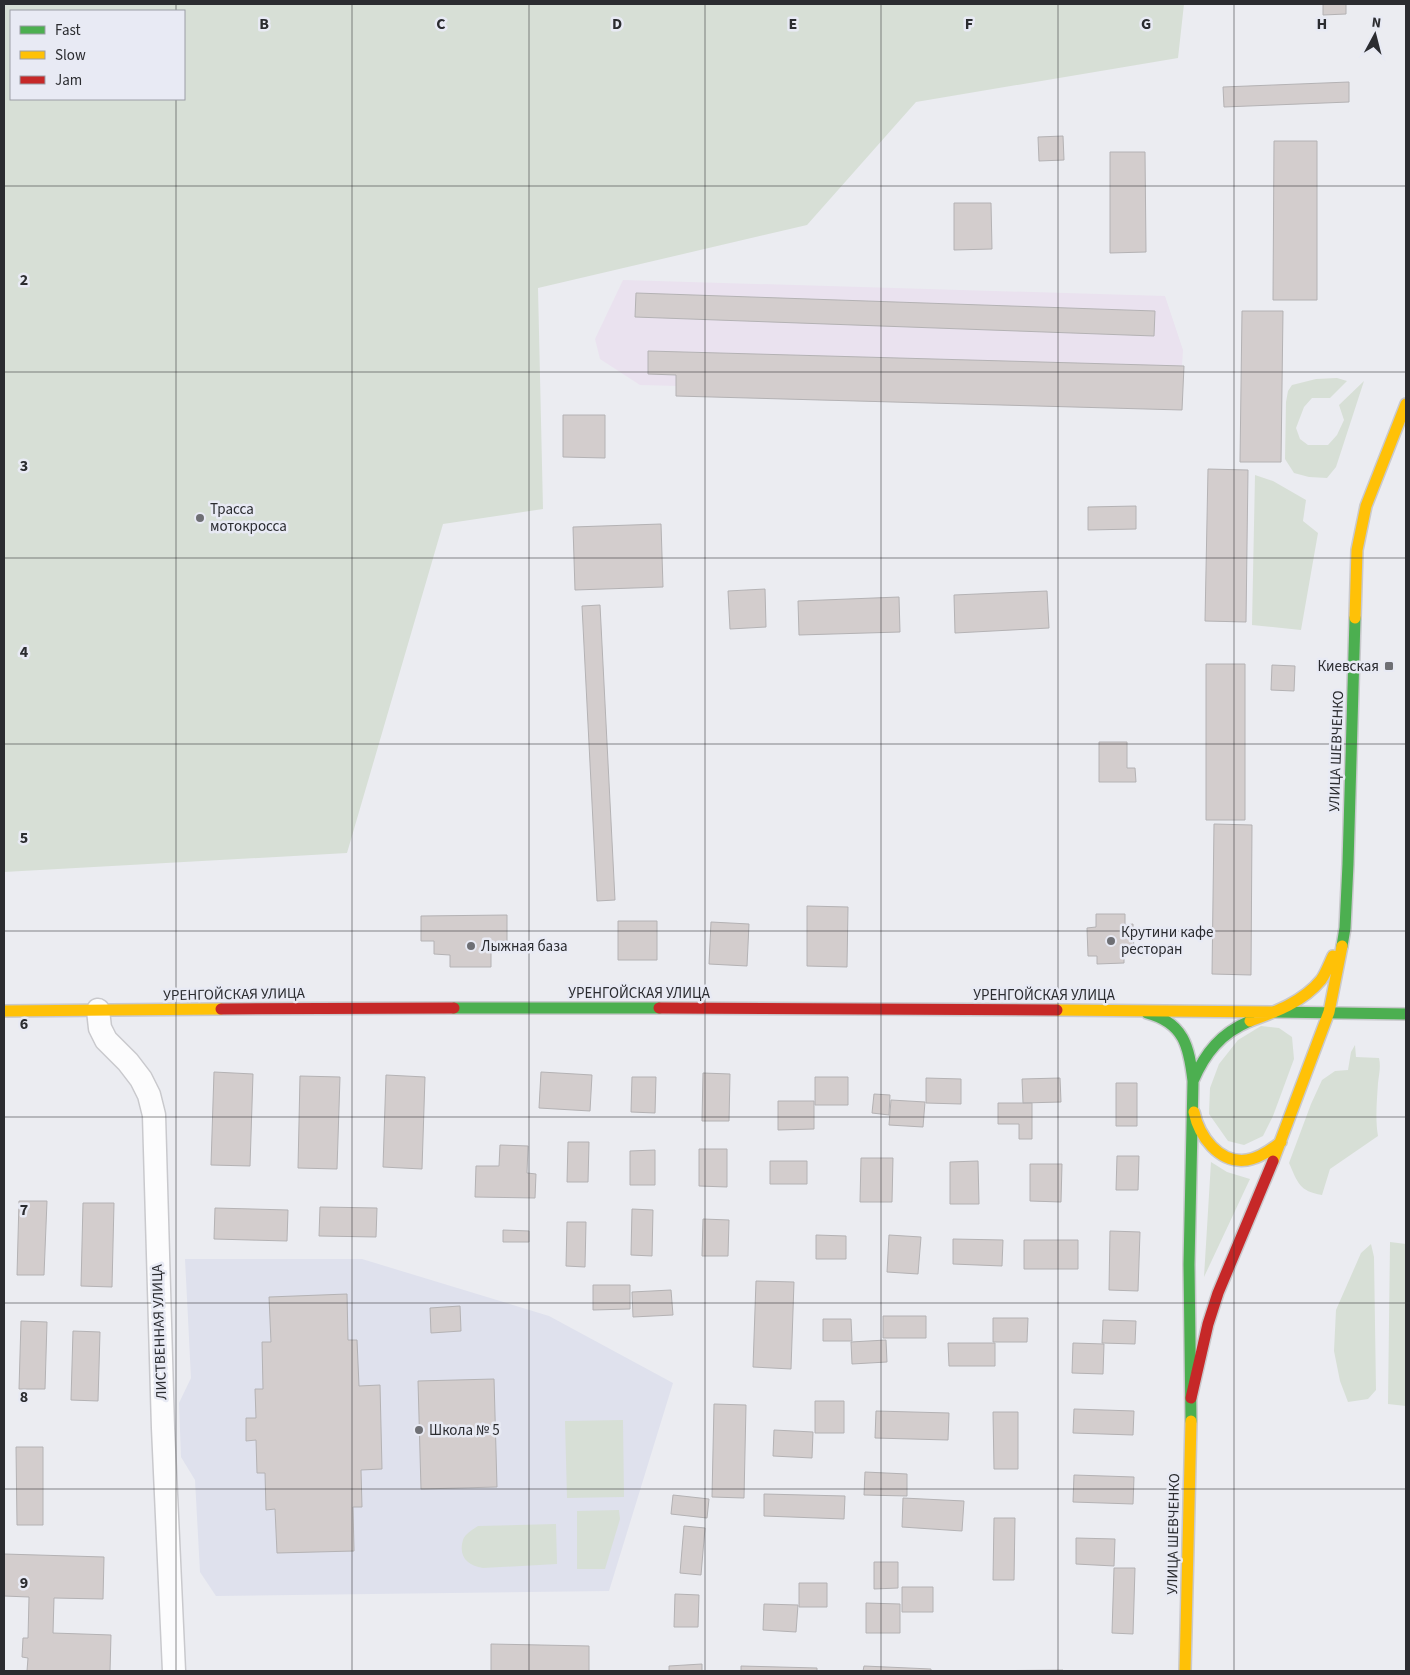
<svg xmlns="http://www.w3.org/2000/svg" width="1410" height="1675" viewBox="0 0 1410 1675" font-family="'Source Sans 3',sans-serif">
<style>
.built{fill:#dfe1ed}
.industrial{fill:#eae2ef}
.green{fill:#d7dfd6;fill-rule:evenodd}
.building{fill:#d3cdcd;stroke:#b4b2b4}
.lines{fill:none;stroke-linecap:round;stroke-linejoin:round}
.street-casing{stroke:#c9c9cd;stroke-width:25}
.fast-casing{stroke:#c9c9cd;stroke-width:14}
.slow-casing{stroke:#c9c9cd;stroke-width:14}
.jam-casing{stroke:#c9c9cd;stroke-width:14}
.street{stroke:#fcfcfd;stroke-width:22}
.fast{stroke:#4caf50;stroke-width:11}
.slow{stroke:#ffc107;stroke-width:11}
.jam{stroke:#c62828;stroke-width:11}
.grid{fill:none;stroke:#2b2c30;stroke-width:1;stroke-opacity:0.55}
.poi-dot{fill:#6e6f74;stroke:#e8eaf4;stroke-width:2}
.labels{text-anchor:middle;stroke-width:5;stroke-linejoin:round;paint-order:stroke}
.poi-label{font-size:15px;fill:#2b2c30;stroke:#e8eaf4;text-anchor:start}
.street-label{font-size:15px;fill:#2b2c30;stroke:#e8eaf4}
.grid-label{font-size:16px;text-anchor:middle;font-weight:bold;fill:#2b2c30;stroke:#e8eaf4;stroke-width:5;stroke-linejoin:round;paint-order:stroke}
</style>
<rect width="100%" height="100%" fill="#ebecf1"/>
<path class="built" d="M 185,1259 L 362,1259 L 549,1316 L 673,1383 L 609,1591 L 216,1596 L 200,1572 L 195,1480 L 181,1457 L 179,1403 L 191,1378 Z"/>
<path class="industrial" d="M 623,280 L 1165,296 L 1183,350 L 1180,399 L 640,385 L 600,359 L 595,339 Z"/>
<path class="green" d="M 4,4 L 1184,4 L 1178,58 L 916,102 L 807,225 L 538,288 L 543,509 L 443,524 L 347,853 L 4,872 ZM 184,11 L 184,99 L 11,99 L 11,11 Z
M 1337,378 L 1347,381 L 1330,398 L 1312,398 L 1304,407 L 1296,428 L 1300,439 L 1308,445 L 1328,445 L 1337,435 L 1344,420 L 1339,405 L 1364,381 L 1336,467 L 1327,478 L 1309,477 L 1294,473 L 1285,459 L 1286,402 L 1288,391 L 1292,385 L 1316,379 Z
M 1255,475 L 1273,481 L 1306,500 L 1303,521 L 1318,533 L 1301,630 L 1252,625 Z
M 1261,1026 L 1279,1028 L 1292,1037 L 1294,1059 L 1273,1116 L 1263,1136 L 1244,1145 L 1228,1141 L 1209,1114 L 1210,1088 L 1219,1064 L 1238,1040 Z
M 1355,1045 L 1356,1057 L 1379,1058 C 1381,1067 1379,1074 1378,1083 C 1377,1100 1375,1119 1378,1136 L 1330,1169 L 1322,1195 C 1299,1191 1298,1183 1289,1163 L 1311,1104 L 1322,1080 L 1335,1071 L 1348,1070 L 1351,1052 Z
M 1211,1162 L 1227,1172 L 1250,1179 L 1204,1277 Z
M 1390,1242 L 1406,1244 L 1406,1406 L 1388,1404 Z
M 1371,1244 L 1374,1257 L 1376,1390 L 1368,1399 L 1348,1402 L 1340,1381 L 1334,1351 L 1336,1310 L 1361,1253 Z
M 623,1420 L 624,1497 L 567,1498 L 565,1421 Z
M 619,1510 L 620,1519 L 605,1569 L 577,1569 L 577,1511 Z
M 556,1524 L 557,1564 L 483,1568 C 468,1566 458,1557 463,1540 C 465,1534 472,1530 478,1526 Z"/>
<path class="building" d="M 1323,4 L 1346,4 L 1346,14 L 1323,15 Z
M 1349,82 L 1349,102 L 1224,107 L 1223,87 Z
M 1063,136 L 1064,160 L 1039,161 L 1038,137 Z
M 1274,141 L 1317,141 L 1317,300 L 1273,300 Z
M 1110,152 L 1145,152 L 1146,252 L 1110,253 Z
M 954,203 L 991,203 L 992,249 L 954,250 Z
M 636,293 L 1155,311 L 1154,336 L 635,317 Z
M 1242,311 L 1283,311 L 1281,462 L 1240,462 Z
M 648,351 L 1184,366 L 1182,410 L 676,396 L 676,375 L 648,374 Z
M 563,415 L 605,415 L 605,458 L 563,457 Z
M 1208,469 L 1248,470 L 1246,622 L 1205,621 Z
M 1136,506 L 1136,529 L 1088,530 L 1088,507 Z
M 661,524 L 663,587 L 575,590 L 573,527 Z
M 765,589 L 766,627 L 730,629 L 728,591 Z
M 1047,591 L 1049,628 L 955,633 L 954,595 Z
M 899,597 L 900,632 L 799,635 L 798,601 Z
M 600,605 L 615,900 L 597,901 L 582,606 Z
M 1206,664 L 1245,664 L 1245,820 L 1206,820 Z
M 1272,665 L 1295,666 L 1294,691 L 1271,690 Z
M 1099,742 L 1127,742 L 1127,768 L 1135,768 L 1136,782 L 1099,782 Z
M 1214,824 L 1252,825 L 1251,975 L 1212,974 Z
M 807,906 L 848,907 L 847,967 L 807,966 Z
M 1096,914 L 1125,914 L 1125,925 L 1133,924 L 1134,954 L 1124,955 L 1124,963 L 1097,964 L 1097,956 L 1088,956 L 1087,928 L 1096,927 Z
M 507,915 L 507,951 L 491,952 L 491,967 L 450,967 L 450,955 L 434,954 L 434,941 L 421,941 L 421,916 Z
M 618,921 L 657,921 L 657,960 L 618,960 Z
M 711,922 L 749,924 L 747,966 L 709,964 Z
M 214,1072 L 253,1074 L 250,1166 L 211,1165 Z
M 541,1072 L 592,1075 L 590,1111 L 539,1108 Z
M 703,1073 L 730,1074 L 729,1121 L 702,1121 Z
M 386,1075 L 425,1077 L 422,1169 L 383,1167 Z
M 300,1076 L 340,1077 L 337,1169 L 298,1168 Z
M 632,1077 L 656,1077 L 655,1113 L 631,1112 Z
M 815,1077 L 848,1077 L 848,1105 L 815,1105 Z
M 926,1078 L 961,1079 L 961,1104 L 926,1103 Z
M 1060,1078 L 1061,1102 L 1023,1103 L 1022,1079 Z
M 1116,1083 L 1137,1083 L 1137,1126 L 1116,1126 Z
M 874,1094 L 890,1095 L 889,1115 L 872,1113 Z
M 891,1100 L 925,1102 L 923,1127 L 889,1125 Z
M 778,1101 L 814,1101 L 814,1129 L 778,1130 Z
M 998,1103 L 1032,1103 L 1032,1139 L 1019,1139 L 1019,1124 L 998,1124 Z
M 568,1142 L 589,1142 L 588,1182 L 567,1182 Z
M 500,1145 L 528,1146 L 527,1173 L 536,1174 L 535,1198 L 475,1197 L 476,1166 L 499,1166 Z
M 699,1149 L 727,1149 L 727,1187 L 699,1186 Z
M 655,1150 L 655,1185 L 630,1185 L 630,1151 Z
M 1117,1156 L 1139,1156 L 1138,1190 L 1116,1190 Z
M 861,1158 L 893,1158 L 892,1202 L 860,1202 Z
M 770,1161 L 807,1161 L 807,1184 L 770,1184 Z
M 978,1161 L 979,1204 L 950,1204 L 950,1162 Z
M 1030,1164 L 1062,1164 L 1061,1202 L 1030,1201 Z
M 19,1201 L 47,1201 L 44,1275 L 17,1275 Z
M 83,1203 L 114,1203 L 112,1287 L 81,1286 Z
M 320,1207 L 377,1208 L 376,1237 L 319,1236 Z
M 215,1208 L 288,1210 L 287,1241 L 214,1239 Z
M 632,1209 L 653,1210 L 652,1256 L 631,1255 Z
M 703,1219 L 729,1220 L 728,1256 L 702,1256 Z
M 567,1222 L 586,1222 L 585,1267 L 566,1266 Z
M 503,1230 L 529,1231 L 529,1242 L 503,1242 Z
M 1110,1231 L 1140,1232 L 1138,1291 L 1109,1290 Z
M 816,1235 L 846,1236 L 846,1259 L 816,1259 Z
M 889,1235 L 921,1237 L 918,1274 L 887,1272 Z
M 953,1239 L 1003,1240 L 1002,1266 L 953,1264 Z
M 1024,1240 L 1078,1240 L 1078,1269 L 1024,1269 Z
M 756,1281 L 794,1282 L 791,1369 L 753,1367 Z
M 593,1285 L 630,1285 L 630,1309 L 593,1310 Z
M 671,1290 L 673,1315 L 633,1317 L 632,1292 Z
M 347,1294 L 348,1340 L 357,1340 L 359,1386 L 380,1385 L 382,1469 L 361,1470 L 362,1507 L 353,1507 L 354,1551 L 277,1553 L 275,1509 L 266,1510 L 265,1473 L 257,1473 L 256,1440 L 246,1441 L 246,1418 L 256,1418 L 255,1389 L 263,1389 L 262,1342 L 271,1342 L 269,1297 Z
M 460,1306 L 461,1331 L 431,1333 L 430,1308 Z
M 883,1316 L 926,1316 L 926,1338 L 883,1338 Z
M 993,1318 L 1028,1318 L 1027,1342 L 993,1342 Z
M 823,1319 L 851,1319 L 852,1341 L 823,1341 Z
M 1103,1320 L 1136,1321 L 1135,1344 L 1102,1343 Z
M 21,1321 L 47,1322 L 45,1389 L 19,1389 Z
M 73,1331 L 100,1332 L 98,1401 L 71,1400 Z
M 886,1340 L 887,1362 L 852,1364 L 851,1342 Z
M 948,1343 L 995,1343 L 995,1366 L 949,1366 Z
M 1073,1343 L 1104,1344 L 1103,1374 L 1072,1373 Z
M 494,1379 L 497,1487 L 421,1489 L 418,1381 Z
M 815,1401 L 844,1401 L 844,1433 L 815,1433 Z
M 714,1404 L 746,1405 L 744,1498 L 712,1497 Z
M 1074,1409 L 1134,1411 L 1133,1435 L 1073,1433 Z
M 876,1411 L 949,1413 L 948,1440 L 875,1438 Z
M 993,1412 L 1018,1412 L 1018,1469 L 994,1469 Z
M 774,1430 L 813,1432 L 812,1458 L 773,1456 Z
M 16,1447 L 43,1447 L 43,1525 L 17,1525 Z
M 865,1472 L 907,1474 L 907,1496 L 864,1495 Z
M 1074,1475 L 1134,1477 L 1133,1504 L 1073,1502 Z
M 764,1494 L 845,1496 L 844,1519 L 764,1516 Z
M 673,1495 L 709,1499 L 707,1518 L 671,1514 Z
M 903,1498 L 964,1501 L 962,1531 L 902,1527 Z
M 994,1518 L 1015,1518 L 1014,1580 L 993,1580 Z
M 684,1526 L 705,1528 L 701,1575 L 680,1573 Z
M 1076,1538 L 1115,1539 L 1114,1566 L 1076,1564 Z
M 4,1554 L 104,1557 L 103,1599 L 54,1598 L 53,1633 L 111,1635 L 110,1671 L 27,1671 L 28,1658 L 22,1657 L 23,1638 L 28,1638 L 29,1597 L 4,1596 Z
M 874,1562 L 898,1562 L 898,1588 L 874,1589 Z
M 1114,1568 L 1135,1568 L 1133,1634 L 1112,1633 Z
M 799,1583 L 827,1583 L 827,1607 L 799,1607 Z
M 902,1587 L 933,1587 L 933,1612 L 902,1612 Z
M 675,1594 L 699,1595 L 698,1627 L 674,1627 Z
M 866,1603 L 900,1604 L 900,1633 L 866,1633 Z
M 764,1604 L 798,1605 L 796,1632 L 763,1630 Z
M 491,1644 L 589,1646 L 589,1671 L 491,1671 Z
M 702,1664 L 702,1671 L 669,1671 L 669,1666 Z
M 741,1666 L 817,1668 L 817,1671 L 741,1671 Z
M 864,1666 L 931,1669 L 931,1671 L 863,1671 Z
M 1063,1670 L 1063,1671 L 968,1671 Z"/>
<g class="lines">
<g class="street-casing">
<path id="street" d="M 98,1010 L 100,1028 L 106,1040 L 128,1062 L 141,1079 L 149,1095 L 154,1115 L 163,1428 L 174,1671"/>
</g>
<g class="fast-casing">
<path id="fast" d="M 1342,946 L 1345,928 L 1348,864 L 1355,618
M 454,1008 L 659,1008
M 1274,1012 L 1406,1014
M 1147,1013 C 1184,1023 1189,1046 1193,1081
M 1191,1421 L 1189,1264 L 1193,1081 C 1205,1053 1221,1033 1250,1021"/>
</g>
<g class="slow-casing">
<path id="slow" d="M 1355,618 L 1357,550 L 1366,506 L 1406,404
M 1057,1010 L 1274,1012
M 4,1011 L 221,1009
M 1250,1021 C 1275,1012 1303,1002 1321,980 C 1326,973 1329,964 1333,956
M 1194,1112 C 1199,1136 1219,1164 1247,1160 C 1260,1158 1271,1150 1281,1142
M 1273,1161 L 1329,1012 L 1342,946
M 1185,1671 L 1191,1421"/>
</g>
<g class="jam-casing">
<path id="jam" d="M 659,1008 L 1057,1010
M 221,1009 L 454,1008
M 1191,1398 L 1208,1324 L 1218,1293 L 1273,1161"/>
</g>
<use href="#street" class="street"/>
<use href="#fast" class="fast"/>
<use href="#slow" class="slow"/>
<use href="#jam" class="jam"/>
</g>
<path class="grid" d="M 176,4 L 176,11M 352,4 L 352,1671M 529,4 L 529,1671M 705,4 L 705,1671M 881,4 L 881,1671M 1058,4 L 1058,1671M 1234,4 L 1234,1671M 176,99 L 176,1671M 4,186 L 1406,186M 4,372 L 1406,372M 4,558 L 1406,558M 4,744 L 1406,744M 4,931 L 1406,931M 4,1117 L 1406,1117M 4,1303 L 1406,1303M 4,1489 L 1406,1489"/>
<g class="poi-dot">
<circle cx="200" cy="518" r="5"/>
<rect x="1384" y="661" width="10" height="10" rx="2.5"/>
<circle cx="1111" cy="941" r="5"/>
<circle cx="471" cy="946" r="5"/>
<circle cx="419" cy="1430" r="5"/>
</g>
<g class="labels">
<g class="poi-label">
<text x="210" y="514">Трасса<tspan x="210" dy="17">мотокросса</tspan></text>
<text x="1379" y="671" text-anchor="end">Киевская</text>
<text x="1121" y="937">Крутини кафе<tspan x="1121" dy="17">ресторан</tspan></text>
<text x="481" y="951">Лыжная база</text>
<text x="429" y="1435">Школа № 5</text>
</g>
<g class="street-label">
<text transform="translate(1336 751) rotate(-88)" y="5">УЛИЦА ШЕВЧЕНКО</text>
<text x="639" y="998">УРЕНГОЙСКАЯ УЛИЦА</text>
<text transform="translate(234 994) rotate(-1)" y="5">УРЕНГОЙСКАЯ УЛИЦА</text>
<text x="1044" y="1000">УРЕНГОЙСКАЯ УЛИЦА</text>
<text transform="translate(159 1332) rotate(-92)" y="5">ЛИСТВЕННАЯ УЛИЦА</text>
<text transform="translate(1173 1534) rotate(-89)" y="5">УЛИЦА ШЕВЧЕНКО</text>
</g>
</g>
<g class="grid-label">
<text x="264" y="29">B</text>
<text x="441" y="29">C</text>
<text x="617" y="29">D</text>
<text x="793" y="29">E</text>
<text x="969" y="29">F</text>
<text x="1146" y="29">G</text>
<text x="1322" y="29">H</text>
<text x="24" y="285">2</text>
<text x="24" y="471">3</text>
<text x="24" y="657">4</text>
<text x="24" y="843">5</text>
<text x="24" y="1029">6</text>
<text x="24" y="1215">7</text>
<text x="24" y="1402">8</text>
<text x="24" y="1588">9</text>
</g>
<rect width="1410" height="1675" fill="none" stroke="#2b2c30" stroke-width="10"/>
<rect x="10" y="10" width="175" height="90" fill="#e8eaf4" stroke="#9c9ea6"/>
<rect x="20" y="26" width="25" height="8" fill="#4caf50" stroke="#9c9ea6"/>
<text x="55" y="35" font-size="15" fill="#2b2c30">Fast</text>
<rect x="20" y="51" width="25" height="8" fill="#ffc107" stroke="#9c9ea6"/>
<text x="55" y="60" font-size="15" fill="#2b2c30">Slow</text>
<rect x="20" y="76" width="25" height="8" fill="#c62828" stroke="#9c9ea6"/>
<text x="55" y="85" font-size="15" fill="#2b2c30">Jam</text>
<g transform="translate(1375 35) rotate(7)" stroke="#e8eaf4" stroke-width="4" paint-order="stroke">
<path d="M0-4L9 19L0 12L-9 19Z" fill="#2b2c30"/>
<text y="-8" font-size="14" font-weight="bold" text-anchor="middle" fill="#2b2c30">N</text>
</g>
</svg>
